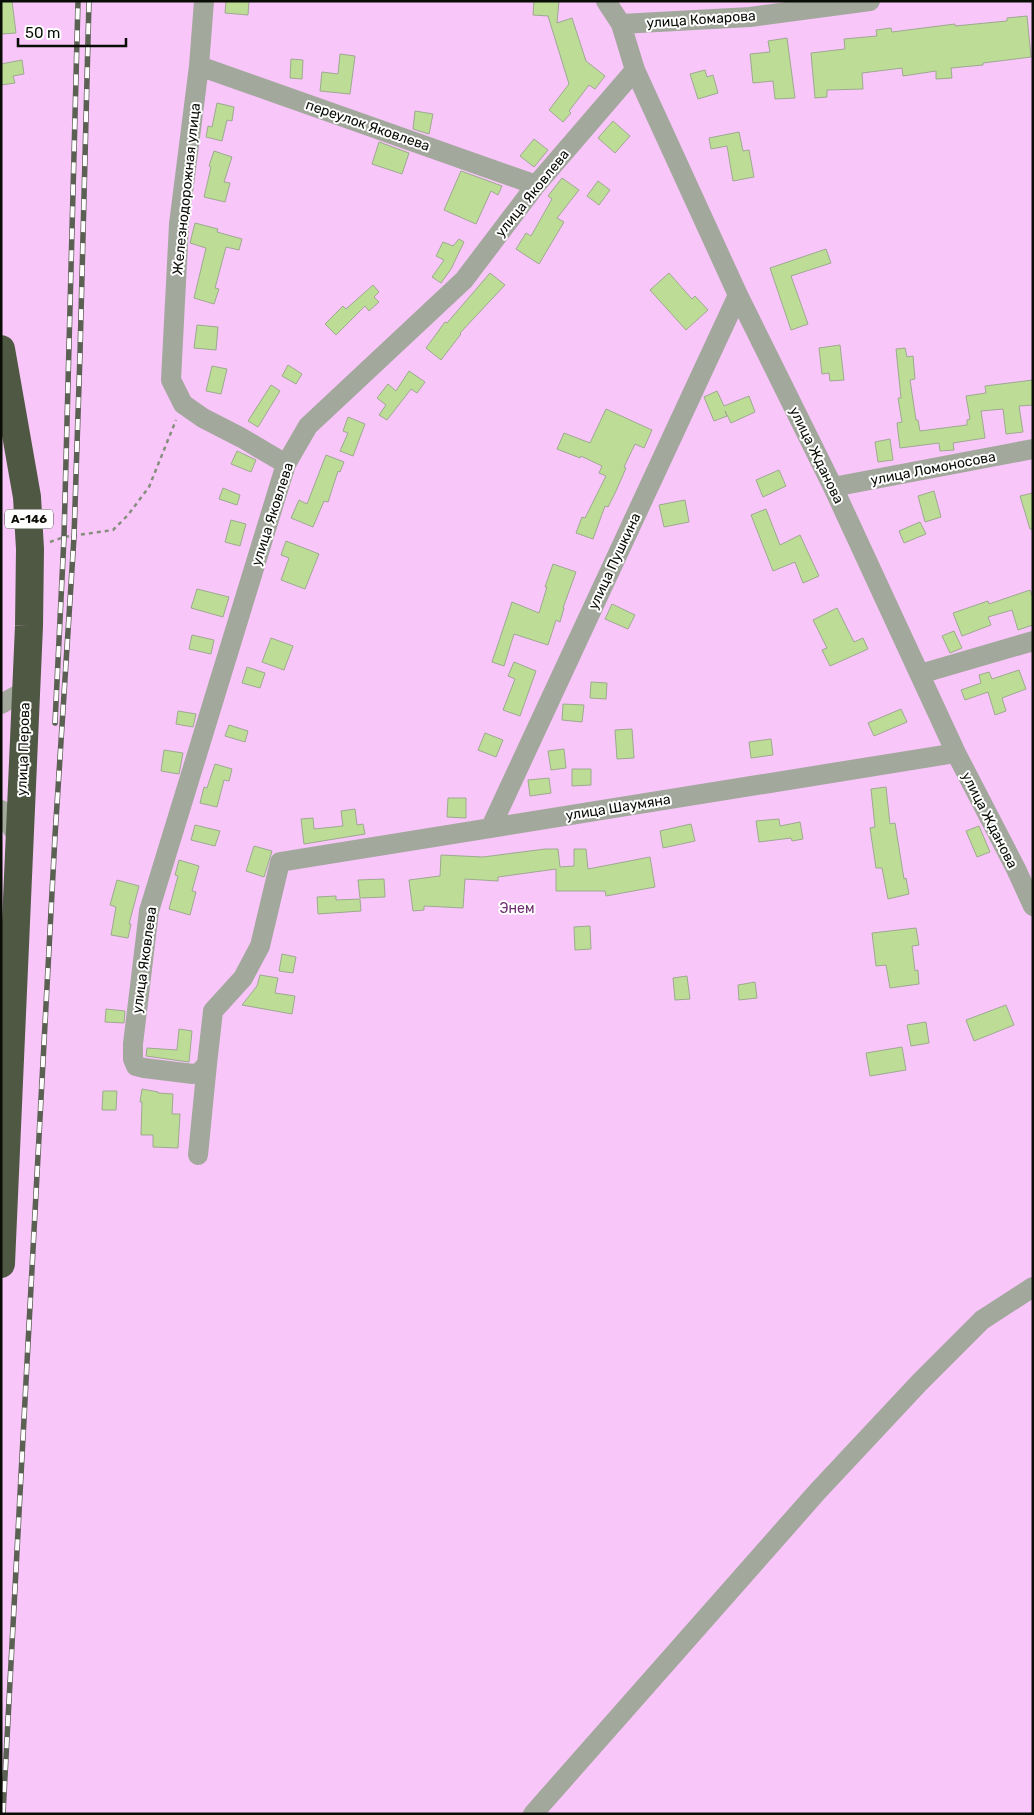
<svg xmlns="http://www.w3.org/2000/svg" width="1034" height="1815" viewBox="0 0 1034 1815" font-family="Rubik,sans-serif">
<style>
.green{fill:#f9c6fa}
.building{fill:#bddd97;stroke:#9da990}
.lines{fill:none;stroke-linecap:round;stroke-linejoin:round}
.path{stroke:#868f7d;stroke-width:2.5;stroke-dasharray:4 4;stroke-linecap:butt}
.minor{stroke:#a3a89d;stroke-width:20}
.highway{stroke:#4e5842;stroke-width:28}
.rail-casing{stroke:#5a6152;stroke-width:5.5}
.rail{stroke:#fff;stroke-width:4;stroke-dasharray:11;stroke-linecap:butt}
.labels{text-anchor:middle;stroke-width:4;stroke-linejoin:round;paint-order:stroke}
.shield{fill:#fff;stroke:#535650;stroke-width:1}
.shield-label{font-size:12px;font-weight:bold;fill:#090d05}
.street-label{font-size:14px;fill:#090d05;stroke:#fff}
.park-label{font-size:14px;fill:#6d2d70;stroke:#fff}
</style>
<rect width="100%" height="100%" fill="#e8f5da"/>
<path class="green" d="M 1,1 L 1033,1 L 1033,1814 L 1,1814 Z"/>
<path class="building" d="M 1,1 L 12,1 L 16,33 L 1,34 Z
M 226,1 L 249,1 L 248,15 L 225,13 Z
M 534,1 L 559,1 L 557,23 L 572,18 L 586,61 L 605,76 L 595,89 L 589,85 L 569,111 L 571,113 L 563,122 L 549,110 L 569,84 L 548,16 L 533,15 Z
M 1027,16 L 1031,57 L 983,63 L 983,65 L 951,68 L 952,78 L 936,79 L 936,71 L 903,76 L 902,68 L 862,73 L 863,89 L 827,90 L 827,97 L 815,98 L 811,53 L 845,49 L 844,39 L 877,36 L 876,30 L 891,28 L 892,32 L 955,24 L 955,26 L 1007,21 L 1007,18 Z
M 787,38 L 795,98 L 775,99 L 773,81 L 753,83 L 750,54 L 770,52 L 768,41 Z
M 340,54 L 355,56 L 350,94 L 320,91 L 322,72 L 338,74 Z
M 291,59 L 303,60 L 302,79 L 290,78 Z
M 22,60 L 24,74 L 13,76 L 15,83 L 1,85 L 1,64 Z
M 705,70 L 707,77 L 713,75 L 718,93 L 698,99 L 690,74 Z
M 217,103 L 234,107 L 232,121 L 227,120 L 222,141 L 206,137 L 208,126 L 212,127 Z
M 415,111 L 433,114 L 429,134 L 413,129 Z
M 613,121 L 630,136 L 615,153 L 598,138 Z
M 739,132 L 743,151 L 749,150 L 754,177 L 733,181 L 727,146 L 711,149 L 709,138 Z
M 534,139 L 548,150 L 534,167 L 520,156 Z
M 379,142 L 409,153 L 402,174 L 372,164 Z
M 214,151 L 232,157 L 224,182 L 230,183 L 225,202 L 204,197 L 211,167 L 209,166 Z
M 461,171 L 502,186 L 498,195 L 491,191 L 476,224 L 444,210 Z
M 562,178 L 579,190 L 557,218 L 564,222 L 539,264 L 516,249 L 526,233 L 531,236 L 552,199 L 548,196 Z
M 598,181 L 610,190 L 599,205 L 587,196 Z
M 195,223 L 218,229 L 217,232 L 242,239 L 239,250 L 226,247 L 215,288 L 219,289 L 214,304 L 194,298 L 206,248 L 190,243 Z
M 459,239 L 464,242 L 451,269 L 441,283 L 432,277 L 444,260 L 436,256 L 443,242 L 453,246 Z
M 826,249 L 831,263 L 791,276 L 808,324 L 791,330 L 770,268 Z
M 490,273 L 505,285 L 460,333 L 461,334 L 441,360 L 426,348 L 445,322 L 447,323 Z
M 669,273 L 692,299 L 695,296 L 708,310 L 686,330 L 650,290 Z
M 373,285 L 379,292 L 374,297 L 379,302 L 369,311 L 365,306 L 336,335 L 325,324 L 343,306 L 346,309 Z
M 197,325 L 218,327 L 216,350 L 194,348 Z
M 840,345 L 844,380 L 830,381 L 829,373 L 822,374 L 819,348 Z
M 905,348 L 907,357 L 913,356 L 915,379 L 910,380 L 916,420 L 918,420 L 920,431 L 967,425 L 967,420 L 970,419 L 966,396 L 986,393 L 985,386 L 1033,380 L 1033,405 L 1019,406 L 1023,432 L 1006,434 L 1003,409 L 981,411 L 985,438 L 953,443 L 954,450 L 940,451 L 939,443 L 900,448 L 897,423 L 902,422 L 898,398 L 901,398 L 896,349 Z
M 288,365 L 302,374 L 296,384 L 282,376 Z
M 212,366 L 227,369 L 221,394 L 206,391 Z
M 409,371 L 425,382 L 417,393 L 411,389 L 387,420 L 379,415 L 386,405 L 377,398 L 388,384 L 396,391 Z
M 271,385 L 280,391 L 258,427 L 248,421 Z
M 717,391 L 724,406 L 749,396 L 755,412 L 731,423 L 725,411 L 727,416 L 714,421 L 704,397 Z
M 606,409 L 652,430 L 644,448 L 635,444 L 624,467 L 626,468 L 616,491 L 608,507 L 605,506 L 593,539 L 576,533 L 582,517 L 585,518 L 606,476 L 599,473 L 602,466 L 581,456 L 580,458 L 557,449 L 564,433 L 590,443 Z
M 348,417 L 365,424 L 353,456 L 340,451 L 348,433 L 343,431 Z
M 890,439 L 893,460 L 878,462 L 875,442 Z
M 237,451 L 256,460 L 251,472 L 231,464 Z
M 326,455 L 344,462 L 340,472 L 338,471 L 328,502 L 324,501 L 313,527 L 291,518 L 299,500 L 307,504 Z
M 779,470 L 786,486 L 763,497 L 756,480 Z
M 223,488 L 240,495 L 237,505 L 219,499 Z
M 934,491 L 941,517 L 925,522 L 918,496 Z
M 1033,493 L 1033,529 L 1030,529 L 1020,496 Z
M 685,500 L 689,522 L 664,527 L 659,505 Z
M 766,509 L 780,545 L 800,535 L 819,576 L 803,583 L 795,562 L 773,571 L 751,515 Z
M 231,520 L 246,524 L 240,546 L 225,542 Z
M 920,522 L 926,534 L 904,543 L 899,531 Z
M 286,541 L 319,554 L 305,589 L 281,580 L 289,558 L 281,555 Z
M 553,564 L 576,572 L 563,608 L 564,608 L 560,622 L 556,620 L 548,645 L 514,634 L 504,666 L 492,662 L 512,602 L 539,613 L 547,587 L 545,587 Z
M 197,589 L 229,597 L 223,617 L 191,608 Z
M 1030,590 L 1033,598 L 1033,625 L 1018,630 L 1012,610 L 988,617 L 991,625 L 962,636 L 953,613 L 988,601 L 989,604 Z
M 612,604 L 635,615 L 628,629 L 605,619 Z
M 837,608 L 854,642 L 863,638 L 868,649 L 830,666 L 822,650 L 827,648 L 813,620 Z
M 954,631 L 962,648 L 950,653 L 942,636 Z
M 192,635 L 214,640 L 211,654 L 189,649 Z
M 271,638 L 293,646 L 284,670 L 262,662 Z
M 514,662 L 536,671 L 520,716 L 503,710 L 515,679 L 508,676 Z
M 247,667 L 265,673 L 260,688 L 242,683 Z
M 1019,670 L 1026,689 L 1002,698 L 1006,711 L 995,715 L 988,692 L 965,700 L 961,690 L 981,683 L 979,675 L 989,672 L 992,679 Z
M 591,682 L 607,683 L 606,699 L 590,698 Z
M 563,704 L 584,705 L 582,722 L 562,720 Z
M 901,709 L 907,722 L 874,736 L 868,723 Z
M 178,711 L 196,714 L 193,727 L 176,724 Z
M 229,725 L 248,731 L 245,742 L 225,736 Z
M 632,729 L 634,758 L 617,759 L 615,730 Z
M 485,733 L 503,740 L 496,757 L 478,750 Z
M 771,739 L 773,755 L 751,758 L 749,742 Z
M 564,749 L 566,768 L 551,770 L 548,751 Z
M 164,750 L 183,753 L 179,774 L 161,771 Z
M 215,764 L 232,769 L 229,781 L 224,780 L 217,807 L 200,803 L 204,787 L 207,788 Z
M 572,769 L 591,769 L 591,785 L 572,786 Z
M 549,778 L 551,793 L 530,796 L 528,780 Z
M 886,787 L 890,824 L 895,823 L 904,879 L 906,878 L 909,894 L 888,899 L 882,868 L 876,868 L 870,828 L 875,827 L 871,789 Z
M 448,798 L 466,798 L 466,818 L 447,817 Z
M 355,809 L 357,825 L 363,824 L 365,834 L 304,844 L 301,819 L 313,818 L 314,829 L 343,826 L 341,811 Z
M 779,819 L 780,826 L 800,822 L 803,839 L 792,841 L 791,838 L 759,842 L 756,821 Z
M 691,824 L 695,841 L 663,848 L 660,831 Z
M 195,825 L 220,831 L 215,846 L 191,840 Z
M 979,826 L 990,852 L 977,857 L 966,831 Z
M 254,846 L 272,851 L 264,877 L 246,871 Z
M 545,849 L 558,849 L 560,867 L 574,866 L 574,849 L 586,849 L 588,869 L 650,857 L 655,887 L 606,896 L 605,891 L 556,891 L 556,869 L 498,877 L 498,881 L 465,879 L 463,908 L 424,906 L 424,910 L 413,911 L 409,880 L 440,876 L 441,855 L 483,857 Z
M 179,860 L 199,866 L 192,891 L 196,892 L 190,915 L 169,909 L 178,876 L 175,875 Z
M 384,879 L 385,897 L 360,898 L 358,880 Z
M 117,880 L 139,886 L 129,924 L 131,924 L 128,938 L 111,935 L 116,907 L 110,905 Z
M 336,896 L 336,900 L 360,899 L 361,911 L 318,914 L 317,897 Z
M 590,926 L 591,949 L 575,950 L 574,927 Z
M 916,928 L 919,945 L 912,946 L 915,971 L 918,970 L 919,984 L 890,988 L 886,965 L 876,966 L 872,933 Z
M 282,954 L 296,957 L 293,973 L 279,971 Z
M 260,975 L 278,978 L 275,993 L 295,996 L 292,1014 L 242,1005 L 257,986 Z
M 687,976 L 690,999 L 675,1000 L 673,978 Z
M 755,982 L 757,998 L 739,1000 L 738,985 Z
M 1006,1005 L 1014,1025 L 974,1041 L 966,1020 Z
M 106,1009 L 125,1011 L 124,1023 L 105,1022 Z
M 926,1022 L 929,1043 L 911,1046 L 907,1025 Z
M 179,1029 L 192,1031 L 189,1062 L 146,1056 L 147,1048 L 177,1050 Z
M 902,1047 L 906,1070 L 870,1076 L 866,1053 Z
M 142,1089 L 158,1092 L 158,1093 L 173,1094 L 172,1114 L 180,1114 L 178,1148 L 153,1147 L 153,1135 L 141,1135 L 142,1102 L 140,1102 Z
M 103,1091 L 117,1091 L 116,1110 L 102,1110 Z"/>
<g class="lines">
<path class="path" d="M 50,542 L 64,537 L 113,530 L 128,515 L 149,487 L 176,420"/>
<path class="minor" d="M 204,1 L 199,66 L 179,224 L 171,380 L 183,404 L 203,418 L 242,438 L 286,464
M 606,1 L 621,24 L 635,70 L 738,295 L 833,487 L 956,753 L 1016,869 L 1033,906
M 621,24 L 750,17 L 870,1
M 199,66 L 536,185
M 635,70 L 536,185 L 464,280 L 308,426 L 286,464 L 149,911 L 133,1044 L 133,1059 L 136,1066 L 144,1068 L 193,1074 L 200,1072 L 207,1064 L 213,1011 L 243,978 L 260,946 L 280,862 L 956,753
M 833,487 L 1033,449
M 920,674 L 1033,641
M 1,704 L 25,691
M 1,810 L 20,841
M 491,827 L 738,295
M 198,1155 L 207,1064
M 533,1814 L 817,1492 L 919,1383 L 982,1320 L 1033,1287"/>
<path class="highway" d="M 1,349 L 27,497 L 30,549 L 29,626 L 1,1264"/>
<g class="rail-casing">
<path id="rail" d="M 55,723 L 64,537 L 78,1
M 3,1814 L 55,836 L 74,537 L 80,354 L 89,1"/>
</g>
<use href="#rail" class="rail"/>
</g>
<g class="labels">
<rect class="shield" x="5" y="509.5" width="48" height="19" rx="4"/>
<g class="shield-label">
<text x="29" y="523">А-146</text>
</g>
<g class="street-label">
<text transform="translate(701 19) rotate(-4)" y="5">улица Комарова</text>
<text transform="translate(368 125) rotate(19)" y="5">переулок Яковлева</text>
<text transform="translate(186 189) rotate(-84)" y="5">Железнодорожная улица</text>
<text transform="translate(532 193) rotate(-51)" y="5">улица Яковлева</text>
<text transform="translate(817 455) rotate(64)" y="5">улица Жданова</text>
<text transform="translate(933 468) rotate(-11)" y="5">улица Ломоносова</text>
<text transform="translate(272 514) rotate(-72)" y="5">улица Яковлева</text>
<text transform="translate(614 561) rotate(-65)" y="5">улица Пушкина</text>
<text transform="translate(23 749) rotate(-88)" y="5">улица Перова</text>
<text transform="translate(618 807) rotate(-9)" y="5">улица Шаумяна</text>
<text transform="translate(990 820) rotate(63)" y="5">улица Жданова</text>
<text transform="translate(144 960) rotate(-82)" y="5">улица Яковлева</text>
</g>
<g class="park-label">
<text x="517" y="913">Энем</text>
</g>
</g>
<rect width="1034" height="1815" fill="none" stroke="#090d05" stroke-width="5"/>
<path d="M18 38v8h108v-8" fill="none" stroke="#090d05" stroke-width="2.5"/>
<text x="25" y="38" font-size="15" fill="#090d05" stroke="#ffffff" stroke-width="4" paint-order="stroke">50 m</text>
</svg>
